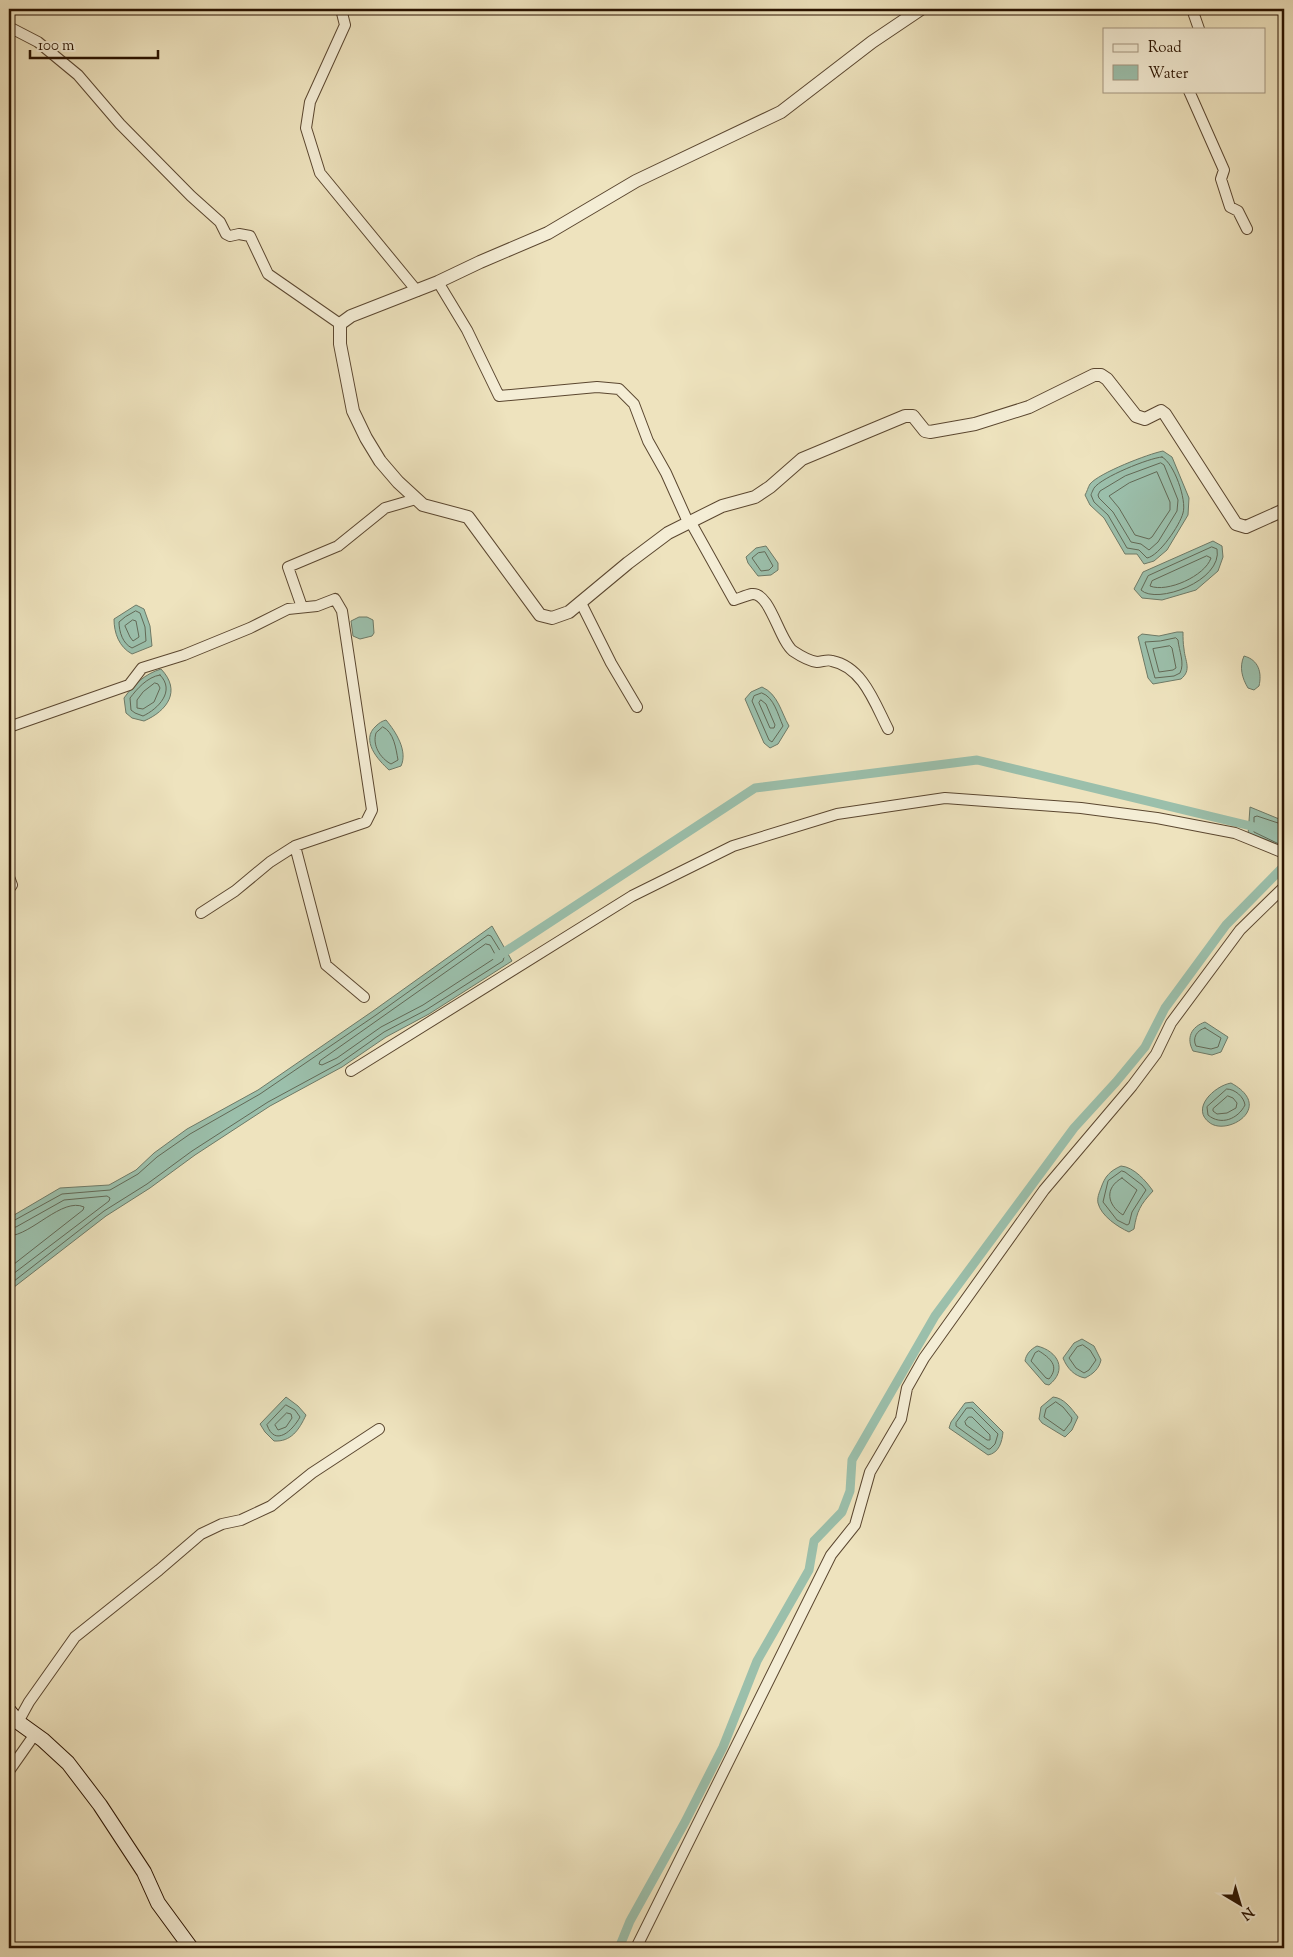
<svg xmlns="http://www.w3.org/2000/svg" width="1293" height="1957" viewBox="0 0 1293 1957" font-family="'Sorts Mill Goudy',serif">
<style>
.water{fill:#9bbfab;stroke:#6e7a67}
.lines{fill:none;stroke-linecap:round;stroke-linejoin:round}
.shore{stroke:#626956;stroke-width:1}
.canal{stroke:#9bbfab;stroke-width:9}
.minor-casing{stroke:#5b4730;stroke-width:12}
.tertiary-casing{stroke:#5b4730;stroke-width:14}
.secondary-casing{stroke:#2a1300;stroke-width:16}
.minor{stroke:#f4edd5;stroke-width:10}
.tertiary{stroke:#f4edd5;stroke-width:12}
.secondary{stroke:#f4edd5;stroke-width:14}
</style>
<rect width="100%" height="100%" fill="#eee3be"/>
<filter id="stains"><feTurbulence type="fractalNoise" baseFrequency=".004" numOctaves="4"/><feColorMatrix values="0 0 0 0 .2 0 0 0 0 .09 0 0 0 0 .02 0 0 0 .5 -.17"/></filter>
<radialGradient id="worn" r=".72"><stop offset=".6" stop-color="#630" stop-opacity="0"/><stop offset="1" stop-color="#630" stop-opacity=".3"/></radialGradient>
<path class="water" d="M 1163,451 L 1172,457 L 1189,498 L 1188,515 L 1167,550 L 1154,561 L 1144,564 L 1137,554 L 1125,554 L 1104,518 L 1090,505 L 1085,495 C 1087,492 1088,487 1090,484 C 1099,473 1148,454 1163,451 Z
M 1213,541 L 1222,546 L 1223,557 L 1218,571 L 1196,590 L 1162,600 L 1142,598 L 1134,589 L 1143,572 Z
M 766,546 L 778,563 L 778,570 L 771,575 L 758,576 L 748,563 L 746,557 L 756,548 Z
M 136,605 L 144,609 L 150,626 L 152,646 L 132,654 C 119,647 114,633 114,619 Z
M 359,617 L 367,617 L 373,620 L 374,633 L 372,636 L 360,639 L 353,636 L 351,621 Z
M 1177,632 L 1183,632 C 1183,638 1183,643 1184,649 C 1185,661 1192,670 1181,679 L 1153,684 L 1148,678 L 1138,637 L 1142,634 L 1159,636 Z
M 1244,656 C 1259,660 1262,673 1259,686 L 1254,690 L 1248,688 C 1242,678 1239,667 1244,656 Z
M 161,669 C 182,691 167,711 144,721 L 132,718 L 126,713 L 124,698 C 134,684 145,674 161,669 Z
M 762,687 C 778,694 781,712 789,726 L 778,744 L 770,748 L 764,743 L 745,699 L 751,692 Z
M 386,720 C 396,732 408,751 401,766 L 389,770 C 378,760 360,740 376,726 C 379,723 382,721 386,720 Z
M 1250,807 L 1284,821 L 1284,851 L 1248,835 Z
M 492,926 L 512,961 L 429,1014 L 386,1037 L 342,1067 L 270,1106 L 195,1155 L 150,1188 L 106,1216 L 9,1291 L 9,1218 L 60,1188 L 109,1185 L 136,1170 L 154,1153 L 187,1129 L 258,1090 L 373,1011 Z
M 1205,1022 L 1228,1037 L 1221,1052 L 1212,1055 L 1193,1051 C 1186,1038 1191,1027 1205,1022 Z
M 1231,1083 C 1275,1107 1228,1136 1210,1123 C 1190,1109 1214,1086 1231,1083 Z
M 1121,1166 C 1134,1167 1146,1181 1153,1191 C 1140,1205 1137,1211 1134,1229 L 1129,1232 C 1118,1227 1101,1216 1098,1203 C 1097,1198 1099,1193 1101,1188 C 1105,1176 1110,1171 1121,1166 Z
M 1082,1339 L 1094,1346 L 1101,1360 C 1099,1369 1093,1374 1085,1378 C 1074,1376 1067,1368 1063,1358 L 1074,1343 Z
M 1037,1346 C 1058,1351 1068,1370 1049,1385 L 1045,1384 L 1025,1361 C 1026,1354 1031,1349 1037,1346 Z
M 286,1397 L 298,1406 L 306,1415 C 299,1430 291,1442 274,1441 L 265,1432 L 260,1424 Z
M 1053,1397 C 1064,1398 1071,1408 1078,1417 L 1072,1430 L 1065,1437 L 1042,1423 L 1039,1419 L 1041,1407 Z
M 973,1402 L 1003,1432 C 1002,1442 999,1453 988,1455 L 949,1428 L 951,1422 L 965,1403 Z"/>
<g class="lines">
<path class="shore" d="M 1162,457 C 1174,463 1187,500 1183,513 C 1180,525 1159,556 1147,558 L 1139,550 L 1127,548 L 1108,515 L 1094,502 L 1091,495 C 1091,494 1094,488 1094,488 C 1102,477 1149,458 1162,457 Z
M 1161,463 L 1164,465 L 1178,500 L 1177,511 L 1158,542 L 1149,550 L 1141,544 L 1131,542 L 1113,512 L 1099,498 L 1098,495 L 1100,491 L 1125,476 Z
M 1157,472 L 1170,502 L 1170,510 L 1152,537 L 1149,539 L 1135,535 L 1119,508 L 1109,496 L 1129,483 Z
M 1212,547 L 1217,549 C 1223,581 1156,605 1141,590 L 1148,576 Z
M 765,552 L 773,566 L 769,570 L 761,571 L 752,558 L 758,553 Z
M 1207,556 L 1211,558 C 1205,576 1167,593 1150,586 L 1152,581 Z
M 136,611 L 140,613 L 145,627 L 146,641 L 132,648 C 123,644 119,632 119,622 L 125,617 Z
M 133,620 L 136,621 L 139,637 L 133,641 L 130,637 L 125,626 Z
M 1176,638 L 1178,640 C 1179,651 1185,663 1180,673 L 1174,676 L 1155,678 L 1145,642 L 1160,641 Z
M 1170,646 L 1172,648 L 1176,668 L 1173,670 L 1159,672 L 1153,649 Z
M 160,675 C 176,691 158,709 143,716 L 135,713 L 131,710 L 130,698 C 137,689 147,677 160,675 Z
M 155,683 L 158,684 L 160,688 L 154,702 L 143,709 L 137,708 L 137,700 L 143,692 Z
M 762,693 C 774,697 778,715 783,726 L 772,742 L 769,740 L 752,701 L 754,696 Z
M 761,700 L 766,704 L 775,725 L 774,728 L 770,728 L 759,703 Z
M 383,727 C 394,732 396,749 398,760 L 391,764 C 380,758 372,745 376,733 Z
M 1281,845 L 1254,832 L 1254,817 L 1257,816 L 1284,825
M 486,944 L 490,945 L 496,956 L 495,958 L 423,1005 L 381,1027 L 337,1058 L 322,1065 L 319,1064 L 320,1061 Z
M 1205,1028 L 1221,1038 L 1218,1047 L 1211,1049 L 1196,1046 C 1192,1038 1197,1030 1205,1028 Z
M 1227,1089 C 1235,1089 1244,1097 1245,1105 C 1238,1119 1221,1126 1208,1115 L 1207,1107 Z
M 1228,1096 L 1233,1098 L 1237,1103 L 1236,1108 L 1227,1113 L 1217,1114 L 1213,1111 L 1213,1109 Z
M 1122,1171 L 1125,1172 L 1142,1185 L 1146,1190 L 1132,1212 L 1129,1224 L 1127,1225 L 1117,1220 L 1103,1202 L 1108,1181 Z
M 1122,1178 L 1137,1190 L 1123,1215 C 1107,1205 1104,1188 1122,1178 Z
M 9,1222 L 13,1221 L 62,1194 L 110,1190 L 138,1174 L 157,1157 L 190,1134 L 260,1094 L 376,1015 L 488,935 L 491,936 L 504,957 L 503,961 L 426,1010 L 384,1032 L 340,1063 L 268,1102 L 192,1151 L 147,1184 L 104,1211 L 9,1285
M 9,1228 L 16,1227 L 64,1200 L 107,1196 L 110,1198 L 109,1201 L 9,1277
M 9,1236 C 32,1235 62,1197 84,1207 L 83,1210 L 9,1268
M 1083,1345 L 1090,1350 L 1096,1360 L 1089,1370 L 1084,1373 L 1076,1368 L 1069,1358 L 1077,1347 Z
M 1039,1351 C 1050,1358 1060,1366 1049,1379 L 1046,1378 L 1031,1361 L 1035,1353 Z
M 1056,1402 L 1063,1407 L 1072,1418 L 1071,1422 L 1064,1431 L 1044,1417 L 1046,1409 Z
M 286,1405 L 295,1410 L 300,1417 C 293,1430 275,1448 267,1425 Z
M 967,1408 L 972,1408 L 998,1434 L 995,1444 L 990,1449 L 988,1449 L 956,1426 L 956,1423 Z
M 287,1413 L 291,1414 L 292,1418 L 286,1427 L 278,1430 L 275,1425 Z
M 969,1417 L 972,1417 L 990,1435 L 990,1440 L 987,1440 L 966,1425 L 965,1422 Z"/>
<path class="canal" d="M 497,957 L 755,788 L 977,760 L 1259,828
M 619,1948 L 630,1921 L 685,1822 L 723,1747 L 757,1661 L 809,1570 L 814,1541 L 842,1512 L 850,1491 L 852,1460 L 935,1316 L 1074,1128 L 1116,1082 L 1145,1047 L 1165,1008 L 1226,925 L 1284,866"/>
<g class="minor-casing">
<path id="minor" d="M 341,9 L 345,25 L 310,102 L 306,128 L 320,173 L 417,291
M 1192,9 L 1199,29
M 9,27 L 38,42 L 78,75 L 120,124 L 191,196 L 220,222 L 226,234 L 230,236 L 239,234 L 250,236 L 268,274 L 340,324
M 1189,91 L 1224,170 L 1221,179 L 1230,207 L 1238,211 L 1247,229
M 438,282 L 467,330 L 499,396 L 597,387 L 619,389 L 634,404 L 648,441 L 666,473 L 688,522
M 690,521 L 734,600 C 740,598 747,595 752,594 C 770,592 779,640 793,651 C 799,655 809,661 817,662 C 822,662 827,659 832,661 C 863,667 875,704 888,729
M 581,603 L 611,663 L 637,707
M 302,607 L 288,567 L 338,546 L 385,508 L 416,499
M 9,727 L 129,685 L 142,668 L 184,655 L 250,628 L 288,609 L 317,606 L 335,599 L 342,611 L 372,810 L 366,822 L 295,846 L 326,965 L 364,997
M 9,877 L 12,885 L 9,889
M 201,913 L 235,891 L 270,862 L 295,846
M 351,1071 L 632,896 L 733,846 L 837,814 L 945,798 L 1081,808 L 1157,818 L 1235,833 L 1284,853
M 18,1722 L 29,1702 L 75,1637 L 159,1570 L 201,1534 L 222,1524 L 241,1520 L 271,1506 L 312,1473 L 379,1429
M 9,1771 L 35,1734
M 636,1948 L 831,1555 L 855,1525 L 870,1472 L 901,1419 L 907,1388 L 924,1358 L 1044,1190 L 1132,1086 L 1156,1054 L 1171,1023 L 1240,930 L 1284,887"/>
</g>
<g class="tertiary-casing">
<path id="tertiary" d="M 921,9 L 872,42 L 781,112 L 636,181 L 548,233 L 480,262 L 438,282 L 351,316 L 340,324 L 340,344 L 353,411 L 366,438 L 380,461 L 398,482 L 423,505 L 468,517 L 540,615 L 552,618 L 569,612 L 628,563 L 668,533 L 722,506 L 755,497 L 770,487 L 802,459 L 905,416 L 913,416 L 925,431 L 930,432 L 975,424 L 1029,407 L 1094,375 L 1101,375 L 1107,379 L 1136,416 L 1145,419 L 1161,411 L 1165,414 L 1236,524 L 1246,527 L 1284,510"/>
</g>
<g class="secondary-casing">
<path id="secondary" d="M 9,1711 L 18,1722 L 43,1740 L 68,1763 L 100,1805 L 144,1872 L 158,1903 L 191,1948"/>
</g>
<use href="#minor" class="minor"/>
<use href="#tertiary" class="tertiary"/>
<use href="#secondary" class="secondary"/>
</g>
<rect width="1293" height="1957" fill="none" stroke="#eee3be" stroke-width="30"/>
<rect x="10" y="10" width="1273" height="1937" fill="none" stroke="#2a1300" stroke-width="2.5"/>
<rect x="15" y="15" width="1263" height="1927" fill="none" stroke="#2a1300"/>
<rect x="1103" y="28" width="162" height="65" fill="#f4edd5" stroke="#a39680"/>
<rect x="1113" y="44" width="25" height="8" fill="#f4edd5" stroke="#a39680"/>
<text x="1148" y="52" font-size="15" fill="#2a1300">Road</text>
<rect x="1113" y="65" width="25" height="15" fill="#9bbfab" stroke="#a39680"/>
<text x="1148" y="78" font-size="15" fill="#2a1300">Water</text>
<g transform="translate(1240 1904) rotate(142)" stroke="#f4edd5" stroke-width="4" paint-order="stroke">
<path d="M0-4L9 19L0 12L-9 19Z" fill="#2a1300"/>
<text y="-8" font-size="14" font-weight="bold" text-anchor="middle" fill="#2a1300">N</text>
</g>
<path d="M30 50v8h128v-8" fill="none" stroke="#2a1300" stroke-width="2.5"/>
<text x="38" y="50" font-size="15" fill="#2a1300" stroke="#f4edd5" stroke-width="4" paint-order="stroke">100 m</text>
<rect width="100%" height="100%" filter="url(#stains)"/>
<rect width="100%" height="100%" fill="url(#worn)"/>
</svg>
